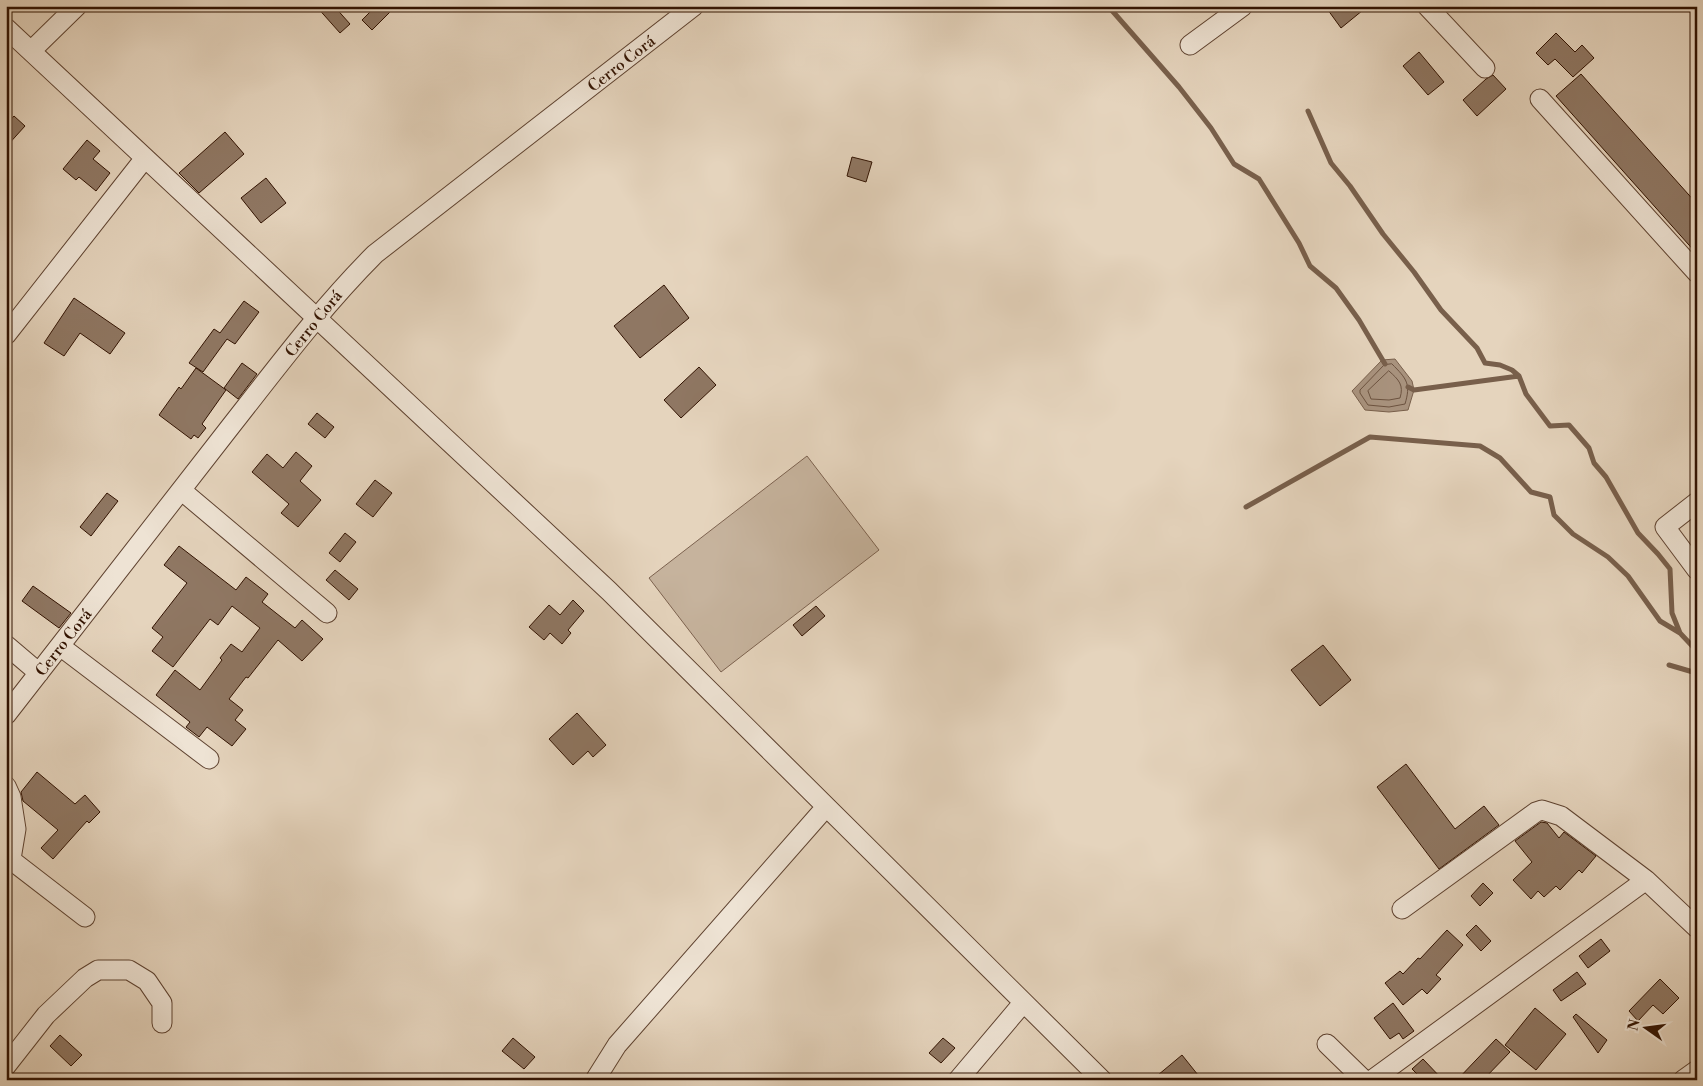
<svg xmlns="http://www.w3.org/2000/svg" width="1703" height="1086" viewBox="0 0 1703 1086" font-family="'Libre Bodoni',serif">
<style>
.green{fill:#c6b39d;stroke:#7c624f}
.water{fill:#a8927d;stroke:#785f4b}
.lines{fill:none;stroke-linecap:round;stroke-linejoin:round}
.shore{stroke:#6c523f;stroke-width:1}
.stream{stroke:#785f4b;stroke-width:5}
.building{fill:#8f7763;stroke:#311201}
.minor-casing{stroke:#5e4230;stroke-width:21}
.minor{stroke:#eee3d4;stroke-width:19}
.labels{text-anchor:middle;stroke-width:5;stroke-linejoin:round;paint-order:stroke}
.street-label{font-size:16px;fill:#311201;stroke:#eee3d4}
</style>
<rect width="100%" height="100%" fill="#e5d4bd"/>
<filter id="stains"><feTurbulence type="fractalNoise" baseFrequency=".004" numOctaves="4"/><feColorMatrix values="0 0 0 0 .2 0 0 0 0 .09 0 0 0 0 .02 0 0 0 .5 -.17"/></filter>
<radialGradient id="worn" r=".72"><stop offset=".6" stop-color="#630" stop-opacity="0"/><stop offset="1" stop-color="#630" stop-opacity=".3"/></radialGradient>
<path class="green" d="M 807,456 L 879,550 L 721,672 L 649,578 Z"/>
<path class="water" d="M 1395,359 L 1412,381 L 1414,390 L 1408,410 L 1389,412 L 1365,410 L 1352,391 L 1382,360 Z"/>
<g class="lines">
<path class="shore" d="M 1392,364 C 1407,379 1411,384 1405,404 L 1389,407 L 1368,405 L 1360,393 L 1360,390 L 1384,365 Z
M 1389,371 C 1399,380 1404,385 1400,398 L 1389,400 L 1371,399 L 1368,391 Z"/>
<path class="stream" d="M 1108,6 L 1179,87 L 1211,128 L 1234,164 L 1259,179 L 1299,243 L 1310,266 L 1336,288 L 1359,320 L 1385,364
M 1308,111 L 1331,163 L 1350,186 L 1383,234 L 1414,272 L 1441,310 L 1477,348 L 1485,363 L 1500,365 L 1512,370 L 1519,376 L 1526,394 L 1550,426 L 1569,425 L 1589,448 L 1594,463 L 1606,477 L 1638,533 L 1658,554 L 1670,569 L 1672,613 L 1680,633
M 1408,387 L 1414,390 L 1519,376
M 1246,507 L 1370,437 L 1480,446 L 1500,458 L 1531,492 L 1550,497 L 1554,515 L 1573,534 L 1608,557 L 1628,576 L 1660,621 L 1680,633 L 1697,651
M 1669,665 L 1693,672 L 1697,677"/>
</g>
<path class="building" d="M 316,6 L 334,6 L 350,24 L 340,33 Z
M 376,6 L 396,6 L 372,30 L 362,20 Z
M 1325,6 L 1368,6 L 1341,28 Z
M 1556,33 L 1575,52 L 1582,45 L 1594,58 L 1573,77 L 1555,59 L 1548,65 L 1536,53 Z
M 1419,52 L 1444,82 L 1428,95 L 1403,66 Z
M 1581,74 L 1697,204 L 1697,254 L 1556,96 Z
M 1493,75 L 1506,89 L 1477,116 L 1463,100 L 1486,79 Z
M 14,116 L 25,126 L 6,147 L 6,125 Z
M 225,132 L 244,154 L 199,193 L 179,173 Z
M 87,140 L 100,151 L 93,159 L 110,173 L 96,191 L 79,177 L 76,180 L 63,169 Z
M 852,157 L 872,162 L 866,182 L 847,176 Z
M 266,178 L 286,203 L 261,223 L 241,198 Z
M 664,285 L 689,318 L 640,358 L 614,326 Z
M 74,298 L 125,333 L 110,354 L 80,333 L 64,356 L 44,343 Z
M 244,301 L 259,312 L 235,344 L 227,339 L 203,372 L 189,363 L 214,329 L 220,333 Z
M 242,363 L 257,374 L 238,399 L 224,388 Z
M 699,367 L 716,385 L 681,418 L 664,400 Z
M 196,368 L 226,390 L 202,424 L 206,428 L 198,438 L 194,435 L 191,439 L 159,415 L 179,387 L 181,389 Z
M 317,413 L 334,427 L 325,438 L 308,424 Z
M 296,452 L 312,466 L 300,481 L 321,500 L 298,527 L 281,513 L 289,504 L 252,472 L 267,454 L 283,468 Z
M 375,480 L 392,493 L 373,517 L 356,504 Z
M 107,493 L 118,501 L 91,536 L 80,527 Z
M 345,533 L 356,542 L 340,562 L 329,553 Z
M 179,546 L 236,590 L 246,577 L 268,594 L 262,602 L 295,628 L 302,620 L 323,639 L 302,661 L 278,640 L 248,678 L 246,677 L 229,699 L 243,710 L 235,720 L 246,729 L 232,746 L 207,727 L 199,737 L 186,727 L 190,722 L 156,695 L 175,670 L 200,690 L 222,660 L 220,658 L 231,644 L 242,652 L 260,628 L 232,606 L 218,625 L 210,619 L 173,667 L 152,651 L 163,637 L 152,628 L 187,583 L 164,565 Z
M 335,570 L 358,589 L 349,600 L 326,580 Z
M 33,586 L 71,613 L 59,628 L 22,601 Z
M 573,600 L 584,611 L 568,630 L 571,633 L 562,644 L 550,633 L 544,640 L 529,627 L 549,605 L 560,615 Z
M 816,606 L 825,616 L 802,636 L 793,625 Z
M 1323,645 L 1351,680 L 1320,706 L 1291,670 Z
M 577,713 L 606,745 L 593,757 L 588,751 L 573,765 L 549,739 Z
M 1406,764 L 1455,829 L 1484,806 L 1499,825 L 1439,869 L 1377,787 Z
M 37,772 L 75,804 L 85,795 L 100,812 L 89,823 L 87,821 L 53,859 L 41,848 L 58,830 L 23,801 L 21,792 Z
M 1541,822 L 1547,823 L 1559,838 L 1564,832 L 1596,856 L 1582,873 L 1579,870 L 1560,890 L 1556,886 L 1544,897 L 1538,891 L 1531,899 L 1513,880 L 1532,862 L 1515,841 Z
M 1483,883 L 1493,893 L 1480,906 L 1471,896 Z
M 1476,925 L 1491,941 L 1481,951 L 1466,935 Z
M 1447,930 L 1463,945 L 1436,975 L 1441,979 L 1427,994 L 1422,989 L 1403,1005 L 1385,983 L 1400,971 L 1403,974 L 1418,958 L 1420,959 Z
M 1601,939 L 1610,951 L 1588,968 L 1579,956 Z
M 1577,972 L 1586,984 L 1561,1001 L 1553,990 Z
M 1660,979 L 1679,998 L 1663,1014 L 1653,1005 L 1638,1021 L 1629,1011 Z
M 1393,1003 L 1414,1031 L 1403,1039 L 1399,1033 L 1390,1039 L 1374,1018 Z
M 1535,1008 L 1566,1034 L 1536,1070 L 1505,1045 Z
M 1576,1014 L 1607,1040 L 1598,1053 L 1573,1017 Z
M 60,1035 L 82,1055 L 71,1066 L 50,1046 Z
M 513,1038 L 535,1057 L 524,1069 L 502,1051 Z
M 943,1038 L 955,1048 L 941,1063 L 929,1053 Z
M 1496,1039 L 1510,1052 L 1483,1080 L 1457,1080 Z
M 1182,1055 L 1202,1080 L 1152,1080 Z
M 1423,1059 L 1443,1080 L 1423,1080 L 1412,1069 Z"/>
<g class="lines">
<g class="minor-casing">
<path id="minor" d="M 1427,6 L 1485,68
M 6,28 L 609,591 L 1102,1080
M 1190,45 L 1243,6
M 31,51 L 77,6
M 1540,99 L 1697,273
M 6,335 L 145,158
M 181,490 L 327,613
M 1697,502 L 1665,527 L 1697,570
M 6,645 L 39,673
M 60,646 L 209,759
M 6,715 C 80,620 153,525 227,431 C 275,370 321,308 375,254 L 694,6
M 6,786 L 11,797 L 16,829 L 11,859
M 6,856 L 85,917
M 1402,909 L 1536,812 L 1542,810 L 1561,816 L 1646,880
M 1327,1044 L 1364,1080
M 6,1066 L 46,1015 L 85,978 L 98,970 L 129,970 L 147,981 L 162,1003 L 162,1023
M 595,1080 L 617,1045 L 826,807
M 958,1080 L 1023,1003
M 1372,1080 L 1646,880 L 1697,928
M 1683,1080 L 1697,1070"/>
</g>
<use href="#minor" class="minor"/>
</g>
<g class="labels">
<g class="street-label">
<text transform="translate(621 63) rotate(-38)" y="6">Cerro Corá</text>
<text transform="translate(313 323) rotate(-51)" y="6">Cerro Corá</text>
<text transform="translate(63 642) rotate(-52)" y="6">Cerro Corá</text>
</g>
</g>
<rect width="1703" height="1086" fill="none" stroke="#e5d4bd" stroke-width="25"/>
<rect x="8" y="8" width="1688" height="1071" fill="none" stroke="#311201" stroke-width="2.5"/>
<rect x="12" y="12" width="1678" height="1061" fill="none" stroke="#311201"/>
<g transform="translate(1646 1028) rotate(284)" stroke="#eee3d4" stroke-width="4" paint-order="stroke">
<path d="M0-4L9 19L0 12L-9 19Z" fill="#311201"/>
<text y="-8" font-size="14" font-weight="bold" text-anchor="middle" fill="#311201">N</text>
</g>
<rect width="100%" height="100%" filter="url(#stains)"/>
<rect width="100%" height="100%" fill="url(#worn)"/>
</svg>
